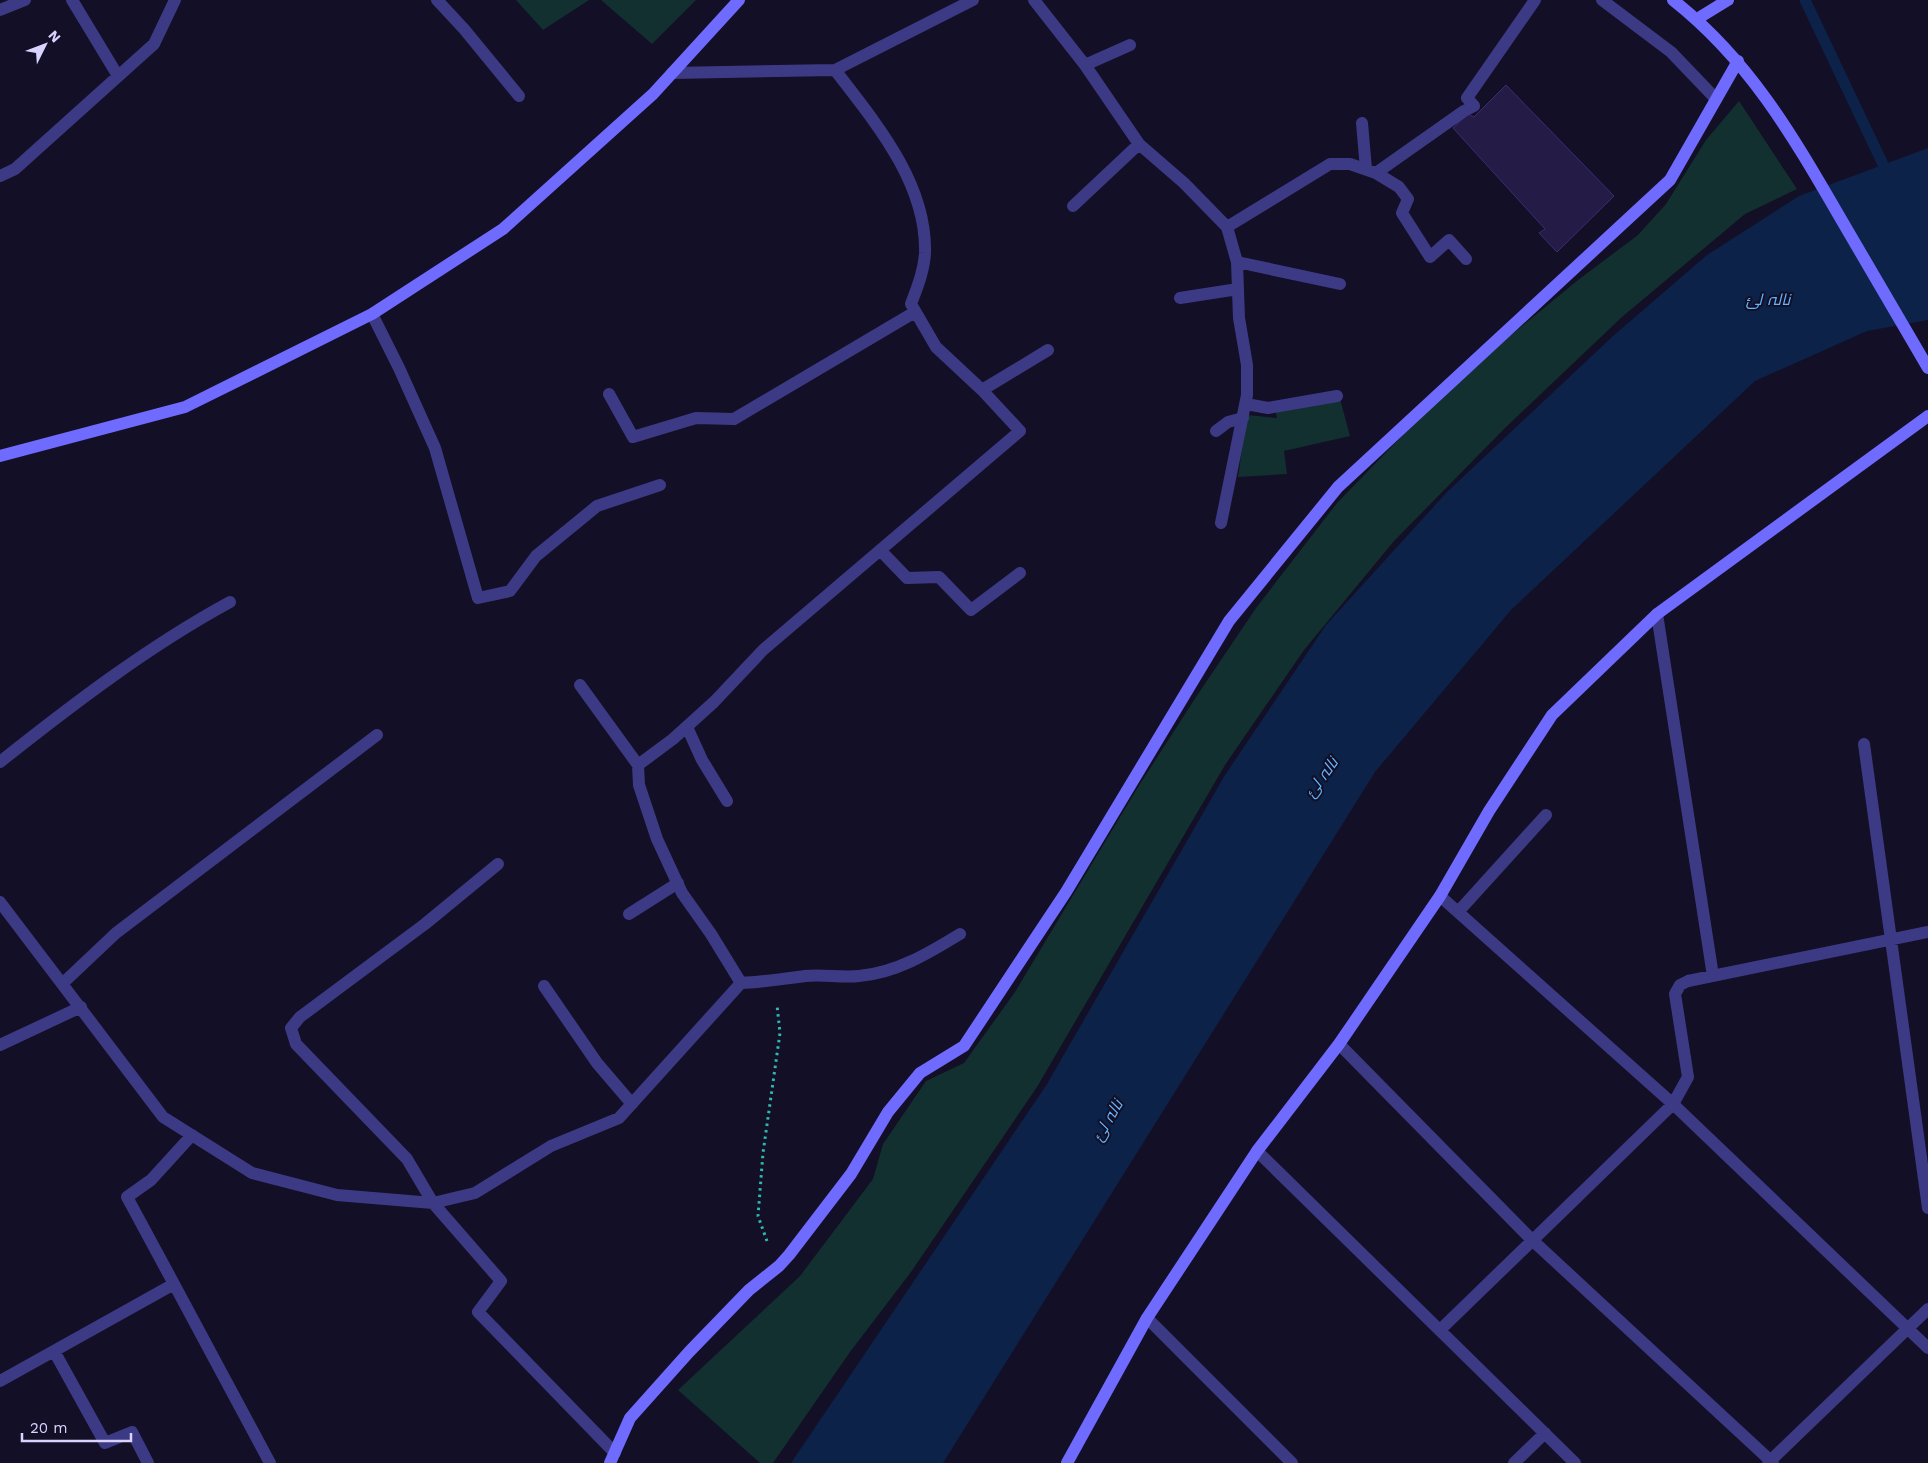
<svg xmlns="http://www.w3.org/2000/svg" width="1928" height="1463" viewBox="0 0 1928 1463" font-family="'Work Sans',Cairo,sans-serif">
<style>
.green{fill:#12302f}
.water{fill:#0c2248}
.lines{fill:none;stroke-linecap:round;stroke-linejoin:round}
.stream{stroke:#0c2248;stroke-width:11}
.building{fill:#241b47;stroke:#3b2d73}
.path{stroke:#2fb8b0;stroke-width:3;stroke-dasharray:2.5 4;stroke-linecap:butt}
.street{stroke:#3d3a85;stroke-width:12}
.secondary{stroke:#6f6bff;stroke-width:12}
.labels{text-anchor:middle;stroke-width:4;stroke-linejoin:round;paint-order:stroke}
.water-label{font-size:16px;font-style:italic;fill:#62b6ff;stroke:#130f26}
</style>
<rect width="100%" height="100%" fill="#130f26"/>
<path class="green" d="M 516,0 L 589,0 L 543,30 Z
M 601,0 L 696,0 L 652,44 Z
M 1739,101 L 1797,189 L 1745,214 L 1622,317 L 1506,427 L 1394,541 L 1304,650 L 1225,765 L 1037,1087 L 911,1272 L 850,1352 L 773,1463 L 760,1463 L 678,1390 L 800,1276 L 873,1179 L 883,1144 L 926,1081 L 964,1063 L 1015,992 L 1138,787 L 1196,697 L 1256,608 L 1337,503 L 1403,435 L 1488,354 L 1578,280 L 1638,235 L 1666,204 L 1706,140 Z
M 1340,399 L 1350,436 L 1284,451 L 1287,474 L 1238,477 L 1247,415 L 1277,418 L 1275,409 Z"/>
<path class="water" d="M 1928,148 L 1928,320 L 1867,331 L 1755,381 L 1511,610 L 1375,772 L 943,1463 L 791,1463 L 1047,1084 L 1225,775 L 1326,625 L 1447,492 L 1613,336 L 1707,255 L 1799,196 Z"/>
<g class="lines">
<path class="stream" d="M 1805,0 L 1889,177"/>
</g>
<path class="building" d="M 1506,85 L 1614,196 L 1557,252 L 1539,233 L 1545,229 L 1453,128 L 1468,114 L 1474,117 Z"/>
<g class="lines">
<path class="path" d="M 767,1241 L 758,1216 L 763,1153 L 780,1033 L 777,1005"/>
<path class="street" d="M 72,0 L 118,76
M 437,0 L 464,29 L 519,96
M 1034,0 L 1085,65 L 1139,144 L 1184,183 L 1227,227 L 1237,262 L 1239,318 L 1247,365 L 1247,395 L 1221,523
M 1602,0 L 1671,52 L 1716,99
M 0,10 L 25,0
M 1085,65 L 1130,45
M 672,73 L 835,70 L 973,0
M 1362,123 L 1366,169
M 1376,173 L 1399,187 L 1408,199 L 1402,213 L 1430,257 L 1449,240 L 1466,259
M 0,176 L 15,169 L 154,44 L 175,0
M 1073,206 L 1139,144
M 1227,227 L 1330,164 L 1350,164 L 1376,173 L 1464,111 L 1474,106 L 1467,98 L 1535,0
M 1237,262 L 1340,284
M 1180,298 L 1238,289
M 372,314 L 399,368 L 435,448 L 478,598 L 510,591 L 536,556 L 597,506 L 660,485
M 982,390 L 1048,350
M 609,394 L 633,437 L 696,418 L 734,419 L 915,312
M 1246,404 L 1268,408 L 1337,396
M 1216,431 L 1228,422 L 1243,418
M 880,550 L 907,578 L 939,577 L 971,610 L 1020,573
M 1657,614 L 1713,976
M 580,685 L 638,765
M 687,727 L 702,760 L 727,801
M 1864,744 L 1928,1208
M 0,762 C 73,704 149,646 230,602
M 498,864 L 425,924 L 300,1017 L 291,1028 L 296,1044 L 407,1159 L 433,1203 L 501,1281 L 478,1312 L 615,1453
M 1440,896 L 1673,1104 L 1928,1348
M 0,902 L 163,1117 L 252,1173 L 337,1195 L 433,1203 L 475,1193 L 551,1146 L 619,1118 L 741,983 C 763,982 783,979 805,976 C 823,974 841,978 859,976 C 896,973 929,953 960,934
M 1458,912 L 1546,815
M 629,914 L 678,883
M 741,983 L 711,934 L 682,893 L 657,839 L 639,785 L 638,765 L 673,739 L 714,702 L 763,650 L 1020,431 L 982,390 L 936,347 L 911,304 C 917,288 924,271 925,253 C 927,183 875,122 835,70
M 62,984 L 116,933 L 377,735
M 544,986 L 597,1063 L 632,1104
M 1339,1044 L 1531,1239 L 1773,1463
M 0,1045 L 81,1007
M 1257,1151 L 1575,1463
M 174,1284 L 270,1463
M 1147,1318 L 1292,1463
M 1440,1330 L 1673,1104 L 1688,1077 L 1675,994 L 1680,985 L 1688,981 L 1928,932
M 54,1351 L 105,1443 L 132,1432 L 148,1463
M 0,1381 L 174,1284 L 127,1197 L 151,1180 L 192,1135
M 1514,1463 L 1545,1433
M 1768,1463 L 1928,1309"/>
<path class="secondary" d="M 1673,0 C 1748,59 1791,133 1838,214 C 1868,266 1898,317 1928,368
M 1697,19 L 1728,0
M 0,456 L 185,407 L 372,314 L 503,229 L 653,94 L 739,0
M 610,1463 L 630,1418 L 689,1352 L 749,1290 L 779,1266 L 789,1255 L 851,1174 L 888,1112 L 920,1073 L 964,1046 L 1066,892 L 1229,621 L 1338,487 L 1670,180 L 1738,61
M 1067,1463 L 1147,1318 L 1257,1151 L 1339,1044 L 1440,896 L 1489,811 L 1552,715 L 1657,614 L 1928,416"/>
</g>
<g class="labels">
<g class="water-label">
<text x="1768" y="305">نالہ لئ</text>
<text transform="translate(1321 777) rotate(-54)" y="6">نالہ لئ</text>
<text transform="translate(1107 1120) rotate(-60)" y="6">نالہ لئ</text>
</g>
</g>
<g transform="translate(45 45) rotate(48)" stroke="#130f26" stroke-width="4" paint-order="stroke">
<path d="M0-4L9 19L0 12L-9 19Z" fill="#d9d4ff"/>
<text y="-8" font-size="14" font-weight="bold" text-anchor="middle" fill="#d9d4ff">N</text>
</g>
<path d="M22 1433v8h109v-8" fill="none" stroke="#d9d4ff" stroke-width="2.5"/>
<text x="30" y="1433" font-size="15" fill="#d9d4ff" stroke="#130f26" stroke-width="4" paint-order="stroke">20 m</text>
</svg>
